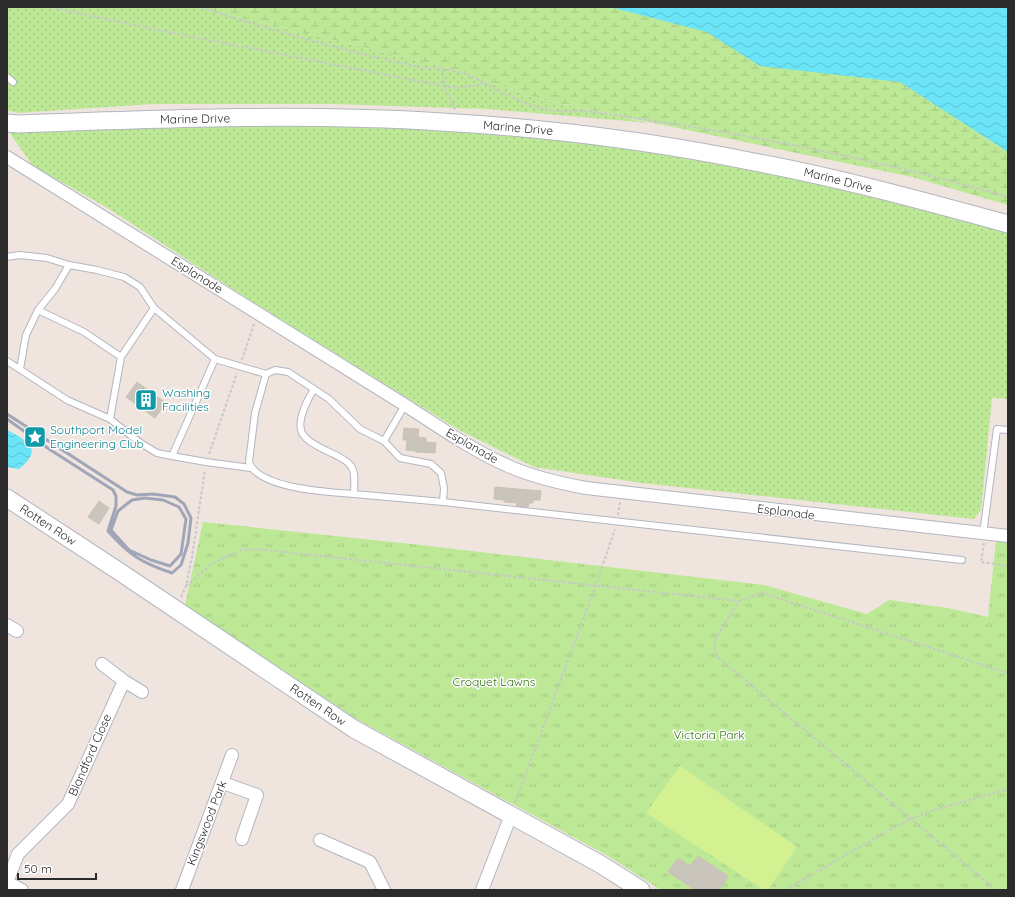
<svg xmlns="http://www.w3.org/2000/svg" width="1015" height="897" viewBox="0 0 1015 897" font-family="Quicksand,sans-serif">
<style>
.grass{fill:url(#grass-dots)}
.wetland{fill:url(#wetland-marsh)}
.park{fill:url(#park-tufts)}
.pitch{fill:#d4f192}
.water{fill:url(#water-waves)}
.building{fill:#c9c4bc;stroke:#cbc1b7}
.lines{fill:none;stroke-linecap:round;stroke-linejoin:round}
.lane-casing{stroke:#b2b6c1;stroke-width:8}
.street-casing{stroke:#b2b6c1;stroke-width:14}
.secondary-casing{stroke:#b2b6c1;stroke-width:19}
.path{stroke:#c8c8c8;stroke-width:2;stroke-dasharray:3 2;stroke-linecap:butt}
.lane{stroke:#fff;stroke-width:6}
.street{stroke:#fff;stroke-width:12}
.secondary{stroke:#fff;stroke-width:17}
.rail{stroke:#a0a6b8;stroke-width:3}
.labels{text-anchor:middle;stroke-width:3;stroke-linejoin:round;paint-order:stroke}
.street-label{font-size:12px;fill:#2c2c2c;stroke:#fff}
.culture-label{font-size:12px;fill:#0d838f;stroke:#fff;text-anchor:start}
.park-label{font-size:12px;fill:#347015;stroke:#fff}
</style>
<defs>
<pattern id="grass-dots" width="8" height="8" patternUnits="userSpaceOnUse"><rect width="8" height="8" fill="#bde997"/><path d="M2 2h.1M6 6h.1" fill="none" stroke="#a3c882" stroke-width="1.8" stroke-linecap="round"/></pattern>
<pattern id="wetland-marsh" width="20" height="14" patternUnits="userSpaceOnUse"><rect width="20" height="14" fill="#bde997"/><path d="M1 5h8M5 5V1M11 12h8M15 12V8" fill="none" stroke="#a3c882"/></pattern>
<pattern id="park-tufts" width="24" height="20" patternUnits="userSpaceOnUse"><rect width="24" height="20" fill="#bde997"/><path d="M3 7l-1-3M5 7V3M7 7l1-3M15 17l-1-3M17 17v-4M19 17l1-3" fill="none" stroke="#a3c882"/></pattern>
<pattern id="water-waves" width="16" height="10" patternUnits="userSpaceOnUse"><rect width="16" height="10" fill="#6be4f7"/><path d="M0 5q4-4 8 0t8 0" fill="none" stroke="#5dc4d4"/></pattern>
</defs>
<rect width="100%" height="100%" fill="#efe5de"/>
<path class="grass" d="M 7,7 L 196,7 L 438,65 L 543,100 L 650,123 L 487,109 L 331,104 L 155,104 L 17,113 L 7,110 Z
M 227,124 L 365,126 L 460,129 L 597,143 L 671,154 L 805,179 L 1008,231 L 1008,399 L 992,398 L 981,510 L 974,519 L 642,483 L 534,467 L 461,431 L 268,312 L 106,207 L 33,166 L 9,132 Z"/>
<path class="wetland" d="M 196,7 L 1008,7 L 1008,205 L 912,177 L 543,100 L 438,65 Z"/>
<path class="park" d="M 203,522 L 421,545 L 764,585 L 867,614 L 889,600 L 948,608 L 988,617 L 996,541 L 1008,542 L 1008,890 L 661,890 L 608,856 L 358,720 L 185,605 Z"/>
<path class="pitch" d="M 680,766 L 797,847 L 768,890 L 764,890 L 646,813 Z"/>
<path class="water" d="M 610,7 L 1008,7 L 1008,152 L 900,82 L 760,66 L 707,32 Z
M 7,430 C 28,441 44,449 19,469 L 7,467 Z"/>
<path class="building" d="M 137,382 L 166,403 L 155,418 L 126,397 Z
M 404,428 L 419,429 L 418,437 L 426,438 L 426,442 L 436,443 L 435,453 L 416,452 L 416,451 L 406,450 L 407,440 L 403,440 Z
M 495,487 L 541,491 L 540,500 L 533,500 L 533,503 L 529,503 L 528,507 L 516,506 L 517,503 L 504,502 L 504,500 L 494,499 Z
M 99,501 L 109,508 L 99,524 L 88,517 Z
M 698,856 L 728,876 L 720,890 L 695,890 L 668,872 L 678,858 L 690,866 Z"/>
<g class="lines">
<g class="lane-casing">
<path id="lane" d="M 7,77 L 13,82
M 7,257 L 19,255 L 47,258 L 69,265 L 97,270 L 124,277 L 140,287 L 154,308 L 215,359 L 266,374 L 275,370 L 288,372 L 329,399 L 360,429 L 384,441 L 400,458 L 431,464 L 441,473 L 444,488 L 443,502
M 38,310 L 84,332 L 121,357
M 7,361 L 67,400 L 110,419 L 139,442 L 157,453 L 172,456 L 215,359
M 20,369 L 26,335 L 38,310 L 55,289 L 69,265
M 266,374 L 255,413 L 249,462 C 258,489 329,492 354,494 C 354,486 356,473 351,466 C 345,458 335,455 327,451 C 319,447 303,440 301,430 C 298,418 308,399 314,389
M 110,419 L 121,357 L 154,308
M 384,441 L 405,405
M 172,456 L 206,462 L 251,468
M 354,494 L 443,502 L 962,560
M 983,534 L 997,429 L 1008,430"/>
</g>
<g class="street-casing">
<path id="street" d="M 7,157 L 405,405 C 438,426 470,449 506,465 C 531,477 559,483 586,488 L 1008,536
M 7,625 L 17,631
M 102,664 L 124,681 L 142,692
M 223,783 L 257,795 L 242,839
M 320,840 L 370,862 L 384,890
M 7,882 L 18,854 L 68,804 L 124,681
M 7,882 L 22,890
M 182,890 L 232,755
M 482,890 L 511,815"/>
</g>
<g class="secondary-casing">
<path id="secondary" d="M 7,123 L 19,124 C 159,119 300,113 441,122 C 546,128 651,141 754,162 C 840,178 924,201 1008,224
M 7,498 L 120,572 L 354,729 L 600,864 L 641,890"/>
</g>
<path class="path" d="M 50,7 L 152,29 L 444,86 L 455,110
M 201,7 C 273,31 345,51 419,67 C 430,69 441,68 452,70 C 484,78 511,102 544,109 C 560,113 578,110 594,112 C 623,116 652,121 681,125 C 792,143 901,166 1008,197
M 443,70 L 444,86 L 458,88 L 486,84
M 242,360 L 254,324
M 209,454 L 237,373
M 618,515 L 620,502
M 984,543 L 981,562 L 1008,566
M 186,586 L 211,564 L 244,549 L 266,550 L 739,601
M 181,597 L 186,586 L 192,557 L 205,470
M 515,803 L 596,585 L 615,529
M 785,890 L 893,828 L 911,819 L 931,811 L 1008,789
M 996,890 L 720,659 L 717,655 L 714,645 L 717,636 L 739,601 L 762,593 L 1008,673"/>
<use href="#lane" class="lane"/>
<use href="#street" class="street"/>
<use href="#secondary" class="secondary"/>
<path class="rail" d="M 7,414 L 127,492 L 137,495 L 153,494 L 175,497 L 184,504 L 191,518 L 188,543 L 181,565 L 172,573 C 142,563 129,555 108,531 L 116,506 L 116,496 L 113,490 L 49,449 L 7,419
M 145,498 L 163,500 L 179,507 L 186,519 L 181,554 L 170,566 L 151,560 L 129,550 L 111,530 L 118,511 L 132,500 Z"/>
</g>
<defs>
<g id="building-square" transform="scale(1.15)"><rect x="-9" y="-9" width="18" height="18" rx="4" fill="#0f9aa8" stroke="#fff"/><path d="M-4-6H4V6H1V3H-1V6H-4ZM-2.5-4.3h1.7v1.8h-1.7ZM.8-4.3h1.7v1.8H.8ZM-2.5-1h1.7V.8h-1.7ZM.8-1h1.7V.8H.8Z" fill="#fff"/></g>
<g id="sight-square" transform="scale(1.15)"><rect x="-9" y="-9" width="18" height="18" rx="4" fill="#0f9aa8" stroke="#fff"/><path d="M0-6L1.8-2.2L6-1.7L2.9 1.2L3.7 5.4L0 3.3L-3.7 5.4L-2.9 1.2L-6-1.7L-1.8-2.2Z" fill="#fff"/></g>
</defs>
<g fill-rule="evenodd">
<use href="#building-square" x="146" y="400"/>
<use href="#sight-square" x="35" y="437"/>
</g>
<g class="labels">
<g class="street-label">
<text transform="translate(195 119) rotate(-1)" y="4">Marine Drive</text>
<text transform="translate(518 128) rotate(5)" y="4">Marine Drive</text>
<text transform="translate(838 180) rotate(14)" y="4">Marine Drive</text>
<text transform="translate(197 275) rotate(32)" y="4">Esplanade</text>
<text transform="translate(472 446) rotate(30)" y="4">Esplanade</text>
<text transform="translate(786 512) rotate(7)" y="4">Esplanade</text>
<text transform="translate(48 525) rotate(33)" y="4">Rotten Row</text>
<text transform="translate(318 705) rotate(34)" y="4">Rotten Row</text>
<text transform="translate(90 755) rotate(-66)" y="4">Blandford Close</text>
<text transform="translate(207 823) rotate(-69)" y="4">Kingswood Park</text>
</g>
<g class="culture-label">
<text x="162" y="397">Washing<tspan x="162" dy="14">Facilities</tspan></text>
<text x="50" y="434">Southport Model<tspan x="50" dy="14">Engineering Club</tspan></text>
</g>
<g class="park-label">
<text x="494" y="686">Croquet Lawns</text>
<text x="709" y="739">Victoria Park</text>
</g>
</g>
<rect width="1015" height="897" fill="none" stroke="#2c2c2c" stroke-width="16"/>
<path d="M18 873v6h78v-6" fill="none" stroke="#2c2c2c" stroke-width="2"/>
<text x="24" y="873" font-size="12" fill="#2c2c2c" stroke="#ffffff" stroke-width="3" paint-order="stroke">50 m</text>
</svg>
